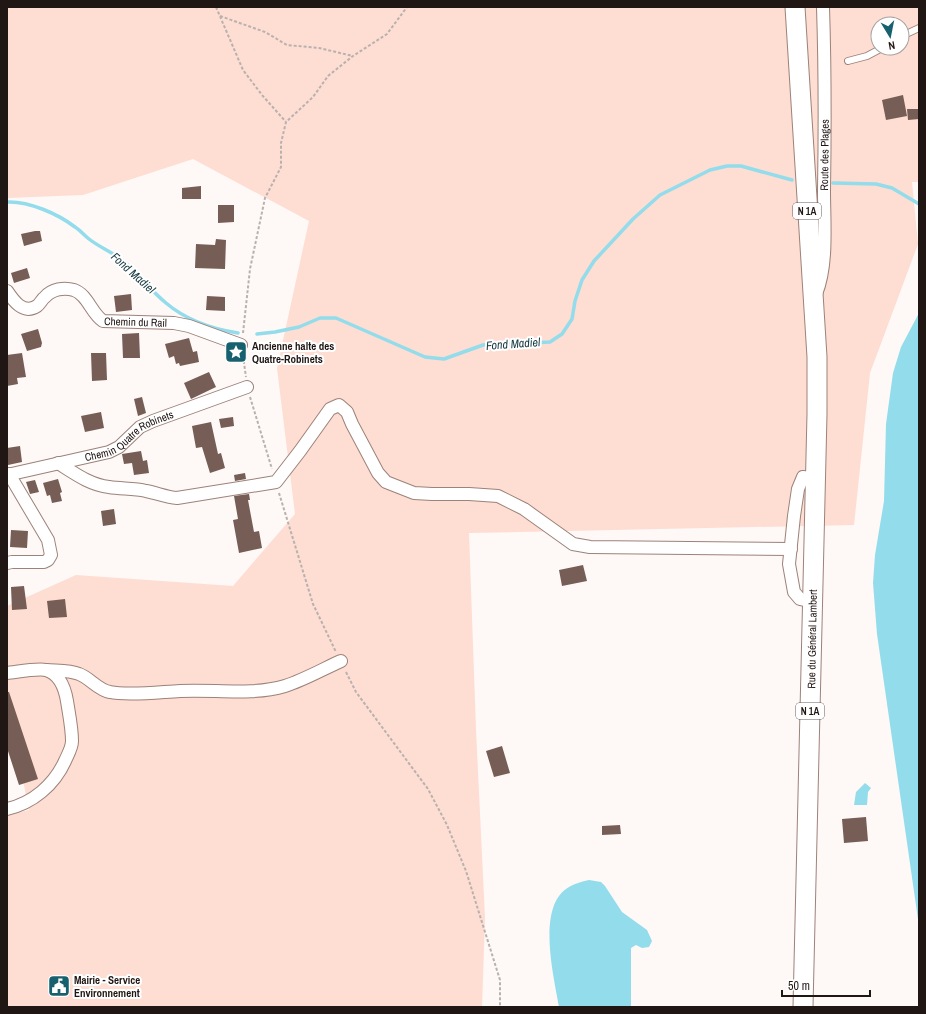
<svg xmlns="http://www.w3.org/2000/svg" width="926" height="1014" viewBox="0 0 926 1014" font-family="'Archivo Narrow',sans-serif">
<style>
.green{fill:#feddd2;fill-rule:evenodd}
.water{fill:#92dceb}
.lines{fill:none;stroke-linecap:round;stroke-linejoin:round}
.stream{stroke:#92dceb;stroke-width:3.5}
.building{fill:#765d55}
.service-casing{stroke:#9c8279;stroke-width:8}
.minor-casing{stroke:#9c8279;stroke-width:14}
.primary-casing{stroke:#9c8279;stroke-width:21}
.path{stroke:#b9b1af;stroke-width:2;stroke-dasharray:3 2;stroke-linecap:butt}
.service{stroke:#fff;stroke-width:6}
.minor{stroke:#fff;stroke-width:12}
.primary{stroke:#fff;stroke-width:19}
.labels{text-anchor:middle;stroke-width:4;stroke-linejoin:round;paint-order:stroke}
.shield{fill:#fff;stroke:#635c5a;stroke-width:1}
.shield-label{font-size:10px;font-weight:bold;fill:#201613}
.street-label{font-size:11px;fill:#201613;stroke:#fff}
.poi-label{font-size:11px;font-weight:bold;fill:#201613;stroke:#fff;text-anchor:start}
.water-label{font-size:12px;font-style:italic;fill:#14383f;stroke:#fff}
</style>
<rect width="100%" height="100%" fill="#fef8f6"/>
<path class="green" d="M 7,7 L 919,7 L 919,182 L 912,182 L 918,244 L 870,373 L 854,525 L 469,533 L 476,730 L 485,918 L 482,1007 L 7,1007 L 7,815 L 29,810 L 7,701 L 7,606 L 76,575 L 233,586 L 295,514 L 277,368 L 309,221 L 193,159 L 83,195 L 7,198 ZM 878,24 L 902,24 L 902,48 L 878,48 Z"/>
<path class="water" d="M 919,313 L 919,926 L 877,634 L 873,583 L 875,555 L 884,501 L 886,424 L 893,373 L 901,347 Z
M 865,783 L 871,788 L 868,792 L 867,805 L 854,805 L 856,792 Z
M 589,880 L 601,882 L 605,886 L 622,912 L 647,930 L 652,941 L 649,947 L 642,948 L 636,945 L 631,948 L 631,1007 L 559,1007 C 554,977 537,910 566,889 C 573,884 580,882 589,880 Z"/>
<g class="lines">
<path class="stream" d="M 833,183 L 876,184 L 892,188 L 919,204
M 7,202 C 29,201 58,214 75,227 C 80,230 84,235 89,239 C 99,247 112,252 122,260 C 138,273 150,290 166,303 C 186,320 213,329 238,333
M 257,334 L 275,332 L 299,327 L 320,318 L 336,318 L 425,357 L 444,359 L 483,345 L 550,342 L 562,334 L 572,319 L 575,301 L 582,280 L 594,261 L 633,219 L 660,195 L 710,170 L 727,166 L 741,166 L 792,180"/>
</g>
<path class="building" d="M 903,95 L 907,116 L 886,120 L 882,100 Z
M 907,109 L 919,109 L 919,119 L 908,120 Z
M 201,186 L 201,199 L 182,199 L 182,188 Z
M 218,205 L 234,205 L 234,222 L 218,223 Z
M 35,231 L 40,231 L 42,241 L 24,246 L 21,234 Z
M 216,239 L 226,240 L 225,269 L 195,268 L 196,244 L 215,245 Z
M 27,268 L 30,278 L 14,283 L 11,273 Z
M 131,294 L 132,310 L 116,312 L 114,296 Z
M 207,296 L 225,297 L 225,311 L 206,310 Z
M 38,329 L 42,343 L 41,347 L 27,351 L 21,334 Z
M 139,333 L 140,358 L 123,358 L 122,334 Z
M 189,338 L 193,352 L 197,351 L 199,362 L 180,366 L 179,363 L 176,364 L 174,356 L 169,358 L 165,344 Z
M 22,353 L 26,377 L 17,378 L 18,384 L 7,386 L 7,355 Z
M 91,353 L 106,353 L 107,380 L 92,381 Z
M 209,372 L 216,387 L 191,399 L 184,383 Z
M 142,397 L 146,413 L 138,416 L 134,399 Z
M 101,412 L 104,428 L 85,432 L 81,416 Z
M 233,417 L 234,426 L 221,428 L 219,419 Z
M 211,422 L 218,454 L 221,453 L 225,468 L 210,473 L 202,447 L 196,448 L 192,426 Z
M 20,446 L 22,462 L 8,465 L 7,448 Z
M 141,451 L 143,461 L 147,460 L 149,473 L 134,475 L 132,463 L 124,464 L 122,454 Z
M 245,473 L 246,479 L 235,481 L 234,475 Z
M 58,479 L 62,492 L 60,493 L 62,501 L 52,503 L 50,495 L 47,496 L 43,483 Z
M 35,480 L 39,492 L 30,494 L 26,482 Z
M 249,494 L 250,500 L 248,500 L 254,532 L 259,531 L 262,548 L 239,553 L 233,520 L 238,519 L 234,496 Z
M 114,509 L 116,524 L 103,526 L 101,511 Z
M 11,530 L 28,531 L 27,548 L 10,547 Z
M 583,565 L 587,581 L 562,586 L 559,570 Z
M 24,586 L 27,609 L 12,610 L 11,587 Z
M 65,599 L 67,617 L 49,618 L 47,601 Z
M 7,692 L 9,692 L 38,779 L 19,785 L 7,748 Z
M 502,746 L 510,773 L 494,777 L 486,751 Z
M 866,817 L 868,841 L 844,843 L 842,819 Z
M 620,825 L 621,834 L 602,835 L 602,826 Z"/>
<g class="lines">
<g class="service-casing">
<path id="service" d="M 902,36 L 919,28
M 848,61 L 867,56 L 882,48"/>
</g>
<g class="minor-casing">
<g id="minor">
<path id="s1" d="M 7,291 C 13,300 23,315 37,306 C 40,304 42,299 45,297 C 52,289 64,287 74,290 C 88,295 91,313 103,321 L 174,323 L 189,326 L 241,345"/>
<path id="s2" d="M 816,294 C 828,265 824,222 824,191 C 825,129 825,68 823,7"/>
<path d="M 58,463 C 74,473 90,485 109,487 C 121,489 134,488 146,491 C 157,493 166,497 177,498 L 276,482 L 300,451 L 330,409 L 339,405 L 347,412 L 352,424 L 378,473 L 386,482 L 414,493 L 432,494 L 469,494 L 498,496 L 524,509 L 573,544 L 590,547 L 791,549"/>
<path id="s3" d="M 7,475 L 109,452 L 119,447 L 140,427 L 153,421 L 247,387"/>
<path d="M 7,563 L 12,562 L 44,562 L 48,560 L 51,555 L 48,540 L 9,474"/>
<path d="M 813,602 L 800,599 L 794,592 L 789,564 L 794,516 L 798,489 L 803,477 L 816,479"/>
<path d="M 46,670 C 57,671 69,670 79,674 C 90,678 98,690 110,692 C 128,696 160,692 180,691 C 214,689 251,696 285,686 C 304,680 323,669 341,661"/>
<path d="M 7,673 C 17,672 37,668 46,670 C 60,674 65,689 67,701 C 69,714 72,728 72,741 C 72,748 68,754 65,761 C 54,785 33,803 7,809"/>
</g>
</g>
<g class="primary-casing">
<path id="primary" d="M 795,7 L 817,357 L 817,414 L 803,1007"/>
</g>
<path class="path" d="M 216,7 L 243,70 L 262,95 L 286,122
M 220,16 L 265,32 L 287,45 L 319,48 L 353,56
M 243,333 L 250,269 L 265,198 L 281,167 L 281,143 L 286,122 L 313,97 L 328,76 L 353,56 L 387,34 L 407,7
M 243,356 L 246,377
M 250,397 L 272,469
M 279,493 L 313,604 L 336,652
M 346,672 L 356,692 L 428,789 L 447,825 L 466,871 L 500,980 L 500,1007"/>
<use href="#service" class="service"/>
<use href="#minor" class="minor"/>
<use href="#primary" class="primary"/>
</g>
<defs>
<g id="sight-square" transform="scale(1.15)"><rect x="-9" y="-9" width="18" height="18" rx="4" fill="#17616f" stroke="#fff"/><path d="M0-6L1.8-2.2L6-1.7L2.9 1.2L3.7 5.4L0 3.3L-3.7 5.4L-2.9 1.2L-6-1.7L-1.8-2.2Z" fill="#fff"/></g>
<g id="civic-square" transform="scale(1.15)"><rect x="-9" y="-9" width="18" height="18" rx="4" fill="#17616f" stroke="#fff"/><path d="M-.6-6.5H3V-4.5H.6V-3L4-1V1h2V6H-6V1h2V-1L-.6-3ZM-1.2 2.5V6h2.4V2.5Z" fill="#fff"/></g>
</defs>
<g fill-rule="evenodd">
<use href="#sight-square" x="236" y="352"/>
<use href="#civic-square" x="59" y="986"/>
</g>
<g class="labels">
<g class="shield">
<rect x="793" y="203" width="28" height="16" rx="3"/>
<rect x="796" y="703" width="28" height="16" rx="3"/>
</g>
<g class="shield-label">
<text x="807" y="215">N 1A</text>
<text x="810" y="715">N 1A</text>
</g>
<g class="street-label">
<text dy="4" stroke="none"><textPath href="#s2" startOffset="140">Route des Plages</textPath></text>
<text dy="4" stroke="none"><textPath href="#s1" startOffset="157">Chemin du Rail</textPath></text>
<text dy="4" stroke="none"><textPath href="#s3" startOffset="130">Chemin Quatre Robinets</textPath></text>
<text transform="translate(812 639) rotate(-89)" y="4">Rue du Général Lambert</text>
</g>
<g class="poi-label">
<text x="252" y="350">Ancienne halte des<tspan x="252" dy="13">Quatre-Robinets</tspan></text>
<text x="74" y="984">Mairie - Service<tspan x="74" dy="13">Environnement</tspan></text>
</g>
<g class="water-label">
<text transform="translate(133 273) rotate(42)" y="4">Fond Madiel</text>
<text transform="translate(513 344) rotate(-4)" y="4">Fond Madiel</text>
</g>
</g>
<rect width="926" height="1014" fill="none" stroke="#201613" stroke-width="16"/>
<g transform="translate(890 36) rotate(170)"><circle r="19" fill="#ffffff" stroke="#a6a2a1"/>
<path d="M0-3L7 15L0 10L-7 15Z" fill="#17616f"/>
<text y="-6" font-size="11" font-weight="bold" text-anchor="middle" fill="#201613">N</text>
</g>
<path d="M782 990v6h88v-6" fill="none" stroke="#201613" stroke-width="2"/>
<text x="788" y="990" font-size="12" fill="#201613" stroke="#ffffff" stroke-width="3" paint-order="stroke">50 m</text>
</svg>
